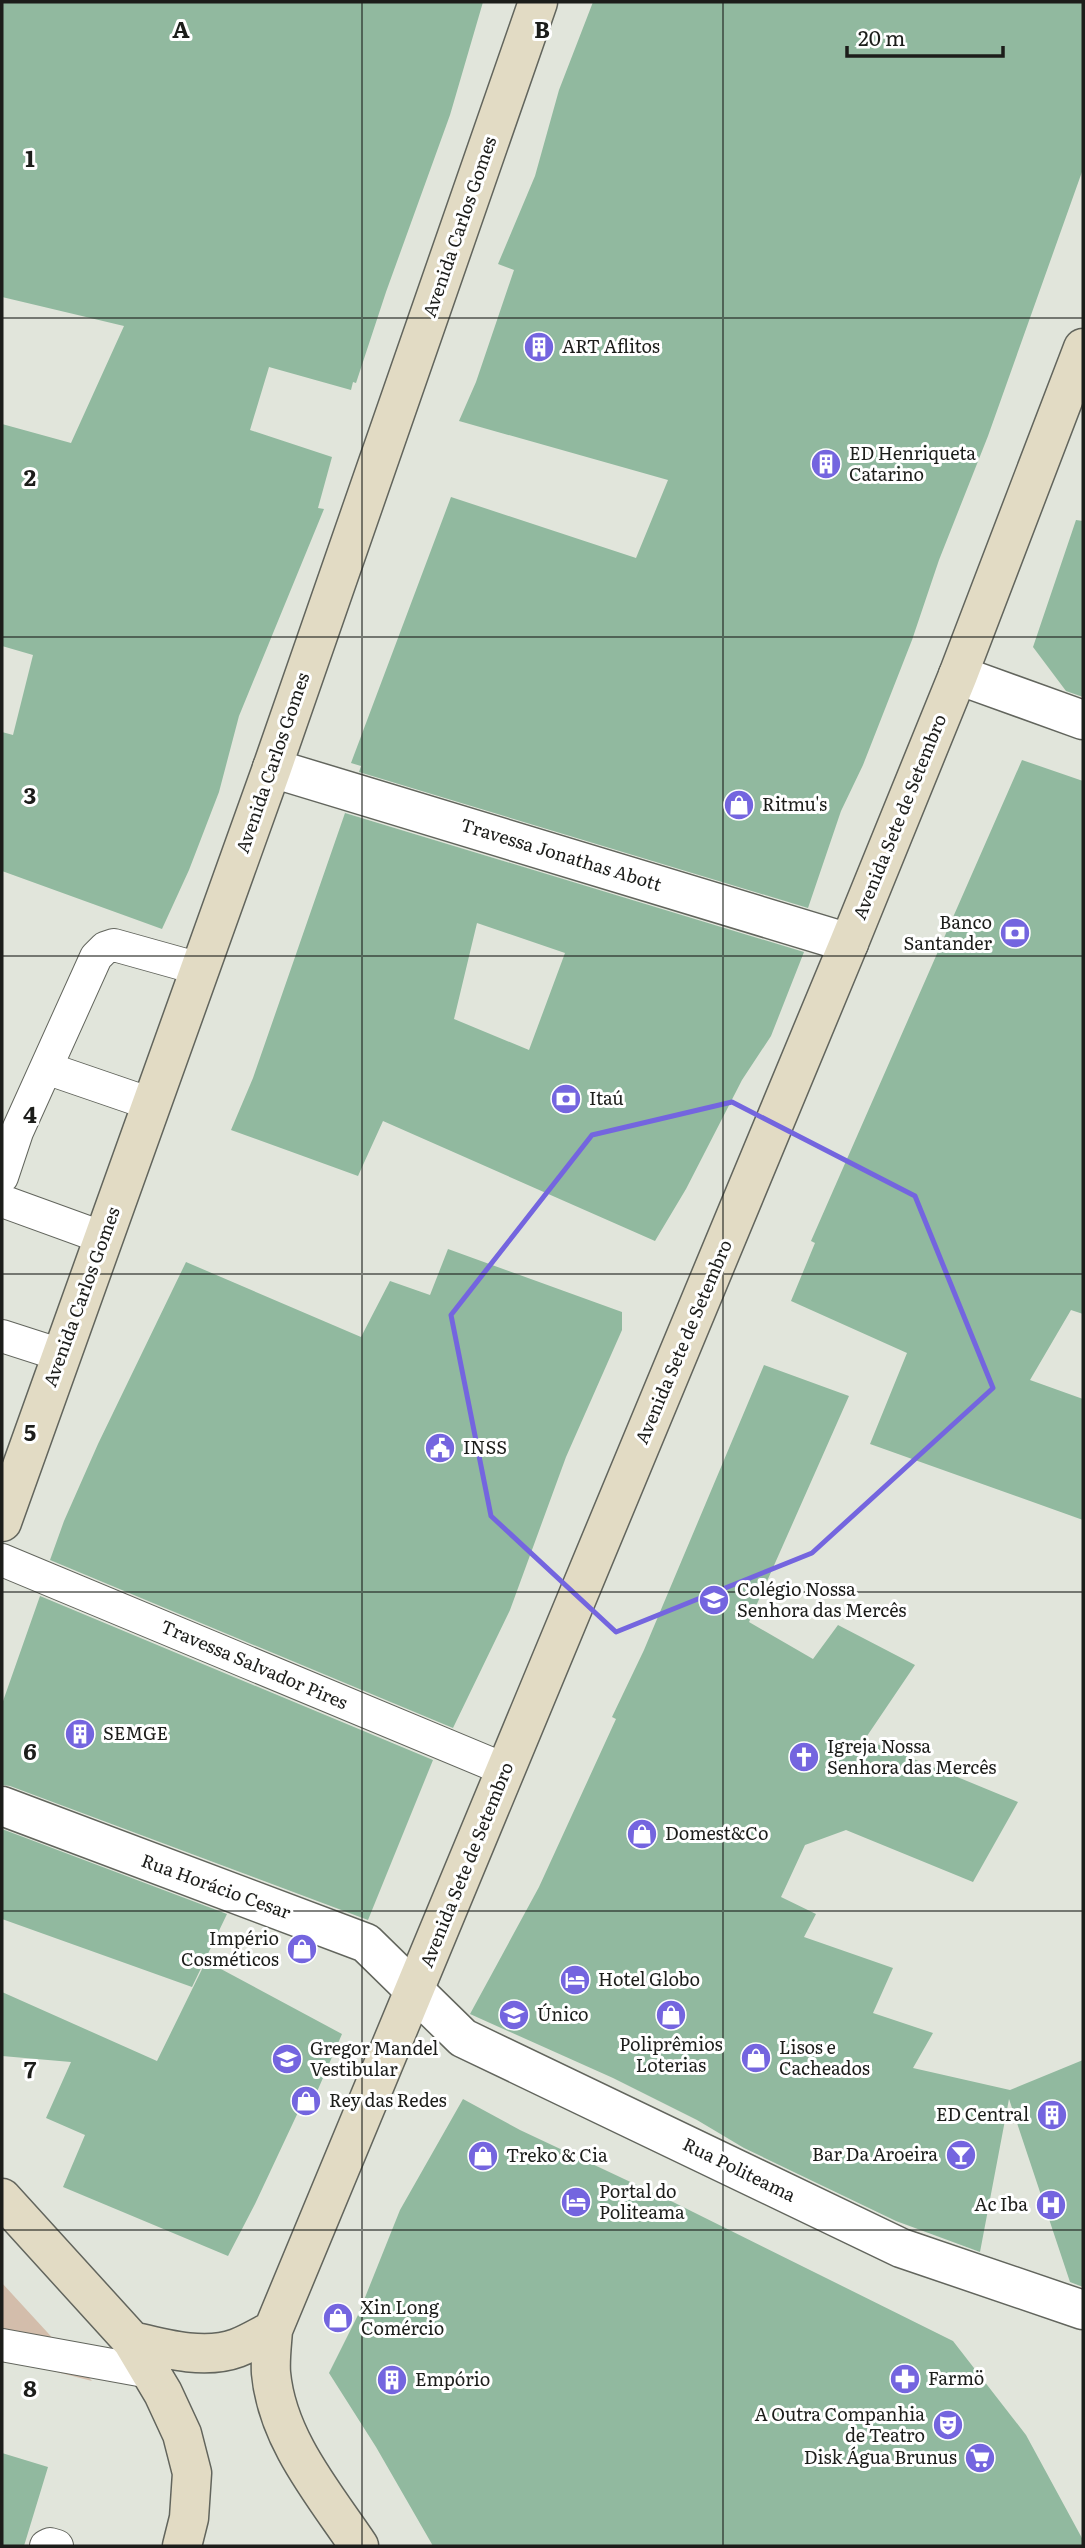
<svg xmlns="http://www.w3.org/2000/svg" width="1085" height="2548" viewBox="0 0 1085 2548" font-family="Literata,serif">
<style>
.green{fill:#d3bdab}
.building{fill:#91b99f;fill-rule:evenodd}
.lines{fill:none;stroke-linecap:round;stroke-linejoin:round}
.service-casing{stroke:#62655d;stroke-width:34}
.minor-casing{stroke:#62655d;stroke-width:41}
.tertiary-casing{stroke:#62655d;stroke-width:41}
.secondary-casing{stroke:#62655d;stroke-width:41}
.service{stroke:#fff;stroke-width:32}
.minor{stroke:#fff;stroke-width:38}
.tertiary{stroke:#fff;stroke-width:38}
.secondary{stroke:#e2dbc4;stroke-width:38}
.marked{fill:none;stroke:#7465df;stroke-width:5;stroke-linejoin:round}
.grid{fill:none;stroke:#1c1d1a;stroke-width:2;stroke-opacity:0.55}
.labels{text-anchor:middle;stroke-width:6;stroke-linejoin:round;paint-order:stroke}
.street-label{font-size:18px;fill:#1c1d1a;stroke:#fff}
.poi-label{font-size:18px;fill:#1c1d1a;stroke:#fff;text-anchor:start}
.grid-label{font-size:23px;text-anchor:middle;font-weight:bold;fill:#1c1d1a;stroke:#fff;stroke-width:6;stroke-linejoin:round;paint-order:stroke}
</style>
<rect width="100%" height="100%" fill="#e1e5db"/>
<path class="green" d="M 2,2283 L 92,2381 L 2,2358 Z"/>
<path class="building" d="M 2,2 L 483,2 L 450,115 L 386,292 L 356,383 L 353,382 L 351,390 L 269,367 L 250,430 L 332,457 L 318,508 L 324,509 L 239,716 L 219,792 L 189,870 L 162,929 L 2,871 L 2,732 L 13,735 L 33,655 L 2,646 L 2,424 L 71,443 L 124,326 L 2,297 Z
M 593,2 L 1083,2 L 1083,169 L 988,436 L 939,560 L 912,640 L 863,765 L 841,811 L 808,908 L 359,772 L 361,766 L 351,763 L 451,497 L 636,558 L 668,480 L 459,421 L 476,382 L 514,270 L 498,264 L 535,176 L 559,90 Z
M 1076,520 L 1083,521 L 1083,697 L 1066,691 L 1033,647 Z
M 1022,760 L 1083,781 L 1083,1314 L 1071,1310 L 1030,1380 L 1083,1399 L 1083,1520 L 870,1444 L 907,1353 L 791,1301 L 815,1243 L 811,1241 Z
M 345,813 L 804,952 L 771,1036 L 742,1080 L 686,1189 L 655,1241 L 383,1121 L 358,1176 L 231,1130 L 253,1078 ZM 477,923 L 565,953 L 529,1050 L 454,1019 Z
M 448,1249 L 622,1312 L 622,1330 L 566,1457 L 510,1610 L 453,1728 L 50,1560 L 64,1521 L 98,1444 L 186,1262 L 361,1337 L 390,1281 L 430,1295 Z
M 764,1365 L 849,1396 L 749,1622 L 813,1659 L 838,1625 L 915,1665 L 865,1739 L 1018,1802 L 973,1882 L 846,1830 L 805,1845 L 781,1897 L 816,1914 L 804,1937 L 893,1968 L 873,2013 L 933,2033 L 913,2068 L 1010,2090 L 1083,2060 L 1083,2287 L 1070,2282 L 1009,2099 L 980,2252 L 896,2221 L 744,2148 L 697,2120 L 613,2078 L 470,2014 L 539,1887 L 616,1719 L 612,1717 L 644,1650 Z
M 40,1596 L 433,1760 L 368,1920 L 10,1786 L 2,1785 L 2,1704 Z
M 2,1829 L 227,1914 L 192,1987 L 2,1919 Z
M 206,1961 L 342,2034 L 316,2094 L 308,2091 L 255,2204 L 228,2256 L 63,2187 L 85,2135 L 46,2118 L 71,2062 L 2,2056 L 2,1992 L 157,2061 Z
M 463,2099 L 520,2130 L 673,2202 L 953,2341 L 1026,2435 L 1083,2540 L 1083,2546 L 433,2546 L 376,2447 L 329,2373 L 358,2315 L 400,2210 Z
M 2,2453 L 48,2467 L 24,2546 L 2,2546 Z"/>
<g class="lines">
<g class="service-casing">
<path id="service" d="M 46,1068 L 151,1104
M 2,1177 L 17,1132 L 96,957 L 105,948 L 114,945 L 200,969
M 2,1201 L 104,1238
M 2,1336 L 61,1355
M 2,1560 L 506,1770
M 2,2345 L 150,2372
M 46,2546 L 50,2544 L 57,2546"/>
</g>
<g class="minor-casing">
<path id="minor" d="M 272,768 L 849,943
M 2,1806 L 366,1943 L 463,2038 L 901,2248 L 1083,2310"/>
</g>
<g class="tertiary-casing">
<path id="tertiary" d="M 958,675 L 1083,720"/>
</g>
<g class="secondary-casing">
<path id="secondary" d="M 2,1522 L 272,768 L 538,2
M 2,2198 L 132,2341 L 163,2393 L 182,2434 L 192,2473 L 189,2518 L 182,2546
M 132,2341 C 165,2349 205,2360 237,2348 C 250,2343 261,2336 273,2330
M 359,2546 C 324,2494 277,2439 271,2373 C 270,2359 272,2344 273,2330 L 849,943 L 958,675 L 1083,348"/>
</g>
<use href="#service" class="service"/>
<use href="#minor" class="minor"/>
<use href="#tertiary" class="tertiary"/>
<use href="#secondary" class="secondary"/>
</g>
<path class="marked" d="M 732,1102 L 915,1196 L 993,1388 L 812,1553 L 616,1632 L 491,1516 L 451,1315 L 592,1135 Z"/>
<path class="grid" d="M 362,2 L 362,2546M 723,2 L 723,2546M 2,318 L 1083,318M 2,637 L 1083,637M 2,956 L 1083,956M 2,1274 L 1083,1274M 2,1592 L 1083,1592M 2,1911 L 1083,1911M 2,2230 L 1083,2230"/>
<defs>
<g id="building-disc" transform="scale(1.575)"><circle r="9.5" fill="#7465df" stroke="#fff"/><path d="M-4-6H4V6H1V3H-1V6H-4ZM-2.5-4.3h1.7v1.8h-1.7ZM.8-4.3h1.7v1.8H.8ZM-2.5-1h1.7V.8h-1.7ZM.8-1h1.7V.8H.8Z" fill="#fff"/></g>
<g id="shop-disc" transform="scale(1.575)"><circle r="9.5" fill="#7465df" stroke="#fff"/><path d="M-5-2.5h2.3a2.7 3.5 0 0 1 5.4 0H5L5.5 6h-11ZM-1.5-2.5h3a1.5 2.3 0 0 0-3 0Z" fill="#fff"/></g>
<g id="bank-disc" transform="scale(1.575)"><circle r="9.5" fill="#7465df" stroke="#fff"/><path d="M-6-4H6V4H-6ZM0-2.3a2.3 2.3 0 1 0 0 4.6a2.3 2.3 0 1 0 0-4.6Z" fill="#fff"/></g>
<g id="civic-disc" transform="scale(1.575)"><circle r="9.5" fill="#7465df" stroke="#fff"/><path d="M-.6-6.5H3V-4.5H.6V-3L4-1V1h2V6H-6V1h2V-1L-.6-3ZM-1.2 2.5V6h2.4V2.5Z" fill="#fff"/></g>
<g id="school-disc" transform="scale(1.575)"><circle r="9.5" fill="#7465df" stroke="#fff"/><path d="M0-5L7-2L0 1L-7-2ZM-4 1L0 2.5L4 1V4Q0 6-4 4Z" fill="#fff"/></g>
<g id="church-disc" transform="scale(1.575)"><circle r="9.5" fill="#7465df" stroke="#fff"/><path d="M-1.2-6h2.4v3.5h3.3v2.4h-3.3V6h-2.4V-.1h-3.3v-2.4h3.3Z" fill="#fff"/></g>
<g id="hotel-disc" transform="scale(1.575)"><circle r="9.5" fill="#7465df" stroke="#fff"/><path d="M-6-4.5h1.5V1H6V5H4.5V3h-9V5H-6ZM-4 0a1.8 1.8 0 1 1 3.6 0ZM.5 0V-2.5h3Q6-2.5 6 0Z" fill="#fff"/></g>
<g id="university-disc" transform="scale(1.575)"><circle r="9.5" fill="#7465df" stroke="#fff"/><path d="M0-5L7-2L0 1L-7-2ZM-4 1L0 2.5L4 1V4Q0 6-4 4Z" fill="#fff"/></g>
<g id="bar-disc" transform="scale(1.575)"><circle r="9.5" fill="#7465df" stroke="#fff"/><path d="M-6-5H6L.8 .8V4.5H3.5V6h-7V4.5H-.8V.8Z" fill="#fff"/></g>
<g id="hospital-disc" transform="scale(1.575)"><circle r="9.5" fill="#7465df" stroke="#fff"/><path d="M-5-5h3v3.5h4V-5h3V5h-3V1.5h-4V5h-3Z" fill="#fff"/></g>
<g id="pharmacy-disc" transform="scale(1.575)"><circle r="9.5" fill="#7465df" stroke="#fff"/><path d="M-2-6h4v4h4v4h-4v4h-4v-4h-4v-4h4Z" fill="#fff"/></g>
<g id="theatre-disc" transform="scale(1.575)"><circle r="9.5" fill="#7465df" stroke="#fff"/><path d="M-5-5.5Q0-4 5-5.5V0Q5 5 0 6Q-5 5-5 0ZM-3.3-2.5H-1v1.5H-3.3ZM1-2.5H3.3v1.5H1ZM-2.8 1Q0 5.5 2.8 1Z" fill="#fff"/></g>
<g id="supermarket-disc" transform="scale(1.575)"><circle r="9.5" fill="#7465df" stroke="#fff"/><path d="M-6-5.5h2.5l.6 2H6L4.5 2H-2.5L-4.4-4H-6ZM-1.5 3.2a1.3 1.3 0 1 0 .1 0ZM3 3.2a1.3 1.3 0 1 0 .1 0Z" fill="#fff"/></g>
</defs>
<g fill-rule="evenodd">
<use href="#building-disc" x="539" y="347"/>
<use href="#building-disc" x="826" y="464"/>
<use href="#shop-disc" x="739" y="805"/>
<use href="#bank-disc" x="1015" y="933"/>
<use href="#bank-disc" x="566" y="1099"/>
<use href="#civic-disc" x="440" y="1448"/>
<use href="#school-disc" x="714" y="1600"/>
<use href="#building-disc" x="80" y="1734"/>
<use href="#church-disc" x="804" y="1757"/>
<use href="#shop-disc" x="642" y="1834"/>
<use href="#shop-disc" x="302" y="1949"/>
<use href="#hotel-disc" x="575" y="1980"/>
<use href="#university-disc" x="514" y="2015"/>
<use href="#shop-disc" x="671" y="2015"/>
<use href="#shop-disc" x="756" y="2058"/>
<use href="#university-disc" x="287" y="2059"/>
<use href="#shop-disc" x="306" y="2101"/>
<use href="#building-disc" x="1052" y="2115"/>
<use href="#bar-disc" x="961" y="2155"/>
<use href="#shop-disc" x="483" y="2156"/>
<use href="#hotel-disc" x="576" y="2202"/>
<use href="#hospital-disc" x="1051" y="2205"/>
<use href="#shop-disc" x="338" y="2318"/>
<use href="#pharmacy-disc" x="905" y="2379"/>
<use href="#building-disc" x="392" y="2380"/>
<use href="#theatre-disc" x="948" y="2425"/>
<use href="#supermarket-disc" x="980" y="2458"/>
</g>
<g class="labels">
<g class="street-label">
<text transform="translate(460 227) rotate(-71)" y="6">Avenida Carlos Gomes</text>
<text transform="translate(273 763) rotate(-71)" y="6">Avenida Carlos Gomes</text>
<text transform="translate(900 817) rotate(-68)" y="6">Avenida Sete de Setembro</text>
<text transform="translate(561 855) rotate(17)" y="6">Travessa Jonathas Abott</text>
<text transform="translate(82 1297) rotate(-70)" y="6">Avenida Carlos Gomes</text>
<text transform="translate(684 1342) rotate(-67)" y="6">Avenida Sete de Setembro</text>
<text transform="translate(254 1665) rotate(23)" y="6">Travessa Salvador Pires</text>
<text transform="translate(467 1865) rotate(-68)" y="6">Avenida Sete de Setembro</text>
<text transform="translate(216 1887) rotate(20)" y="6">Rua Horácio Cesar</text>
<text transform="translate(739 2170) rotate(26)" y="6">Rua Politeama</text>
</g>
<g class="poi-label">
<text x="562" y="353">ART Aflitos</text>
<text x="849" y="460">ED Henriqueta<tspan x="849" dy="21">Catarino</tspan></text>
<text x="762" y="811">Ritmu's</text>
<text x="992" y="929" text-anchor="end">Banco<tspan x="992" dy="21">Santander</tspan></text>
<text x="589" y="1105">Itaú</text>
<text x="463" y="1454">INSS</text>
<text x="737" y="1596">Colégio Nossa<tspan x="737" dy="21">Senhora das Mercês</tspan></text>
<text x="103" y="1740">SEMGE</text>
<text x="827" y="1753">Igreja Nossa<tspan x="827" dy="21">Senhora das Mercês</tspan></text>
<text x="665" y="1840">Domest&amp;Co</text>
<text x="279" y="1945" text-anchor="end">Império<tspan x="279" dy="21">Cosméticos</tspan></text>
<text x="598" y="1986">Hotel Globo</text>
<text x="537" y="2021">Único</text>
<text x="671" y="2051" text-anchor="middle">Poliprêmios<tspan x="671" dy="21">Loterias</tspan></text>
<text x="779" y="2054">Lisos e<tspan x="779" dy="21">Cacheados</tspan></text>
<text x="310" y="2055">Gregor Mandel<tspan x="310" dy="21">Vestibular</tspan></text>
<text x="329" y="2107">Rey das Redes</text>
<text x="1029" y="2121" text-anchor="end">ED Central</text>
<text x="938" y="2161" text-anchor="end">Bar Da Aroeira</text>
<text x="506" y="2162">Treko &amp; Cia</text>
<text x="599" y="2198">Portal do<tspan x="599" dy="21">Politeama</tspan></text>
<text x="1028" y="2211" text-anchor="end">Ac Iba</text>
<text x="361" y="2314">Xin Long<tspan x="361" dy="21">Comércio</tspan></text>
<text x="928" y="2385">Farmö</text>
<text x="415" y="2386">Empório</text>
<text x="925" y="2421" text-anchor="end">A Outra Companhia<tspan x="925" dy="21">de Teatro</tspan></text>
<text x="957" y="2464" text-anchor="end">Disk Água Brunus</text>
</g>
</g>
<g class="grid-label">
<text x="181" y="38">A</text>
<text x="542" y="38">B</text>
<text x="30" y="167">1</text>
<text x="30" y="486">2</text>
<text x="30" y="804">3</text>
<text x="30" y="1123">4</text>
<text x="30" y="1441">5</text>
<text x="30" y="1760">6</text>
<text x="30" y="2078">7</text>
<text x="30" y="2397">8</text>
</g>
<rect width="1085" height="2548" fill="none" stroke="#1c1d1a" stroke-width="7"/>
<path d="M847 46v10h156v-10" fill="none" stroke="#1c1d1a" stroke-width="3.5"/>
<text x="858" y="46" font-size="21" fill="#1c1d1a" stroke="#ffffff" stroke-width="5" paint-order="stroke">20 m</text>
</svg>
